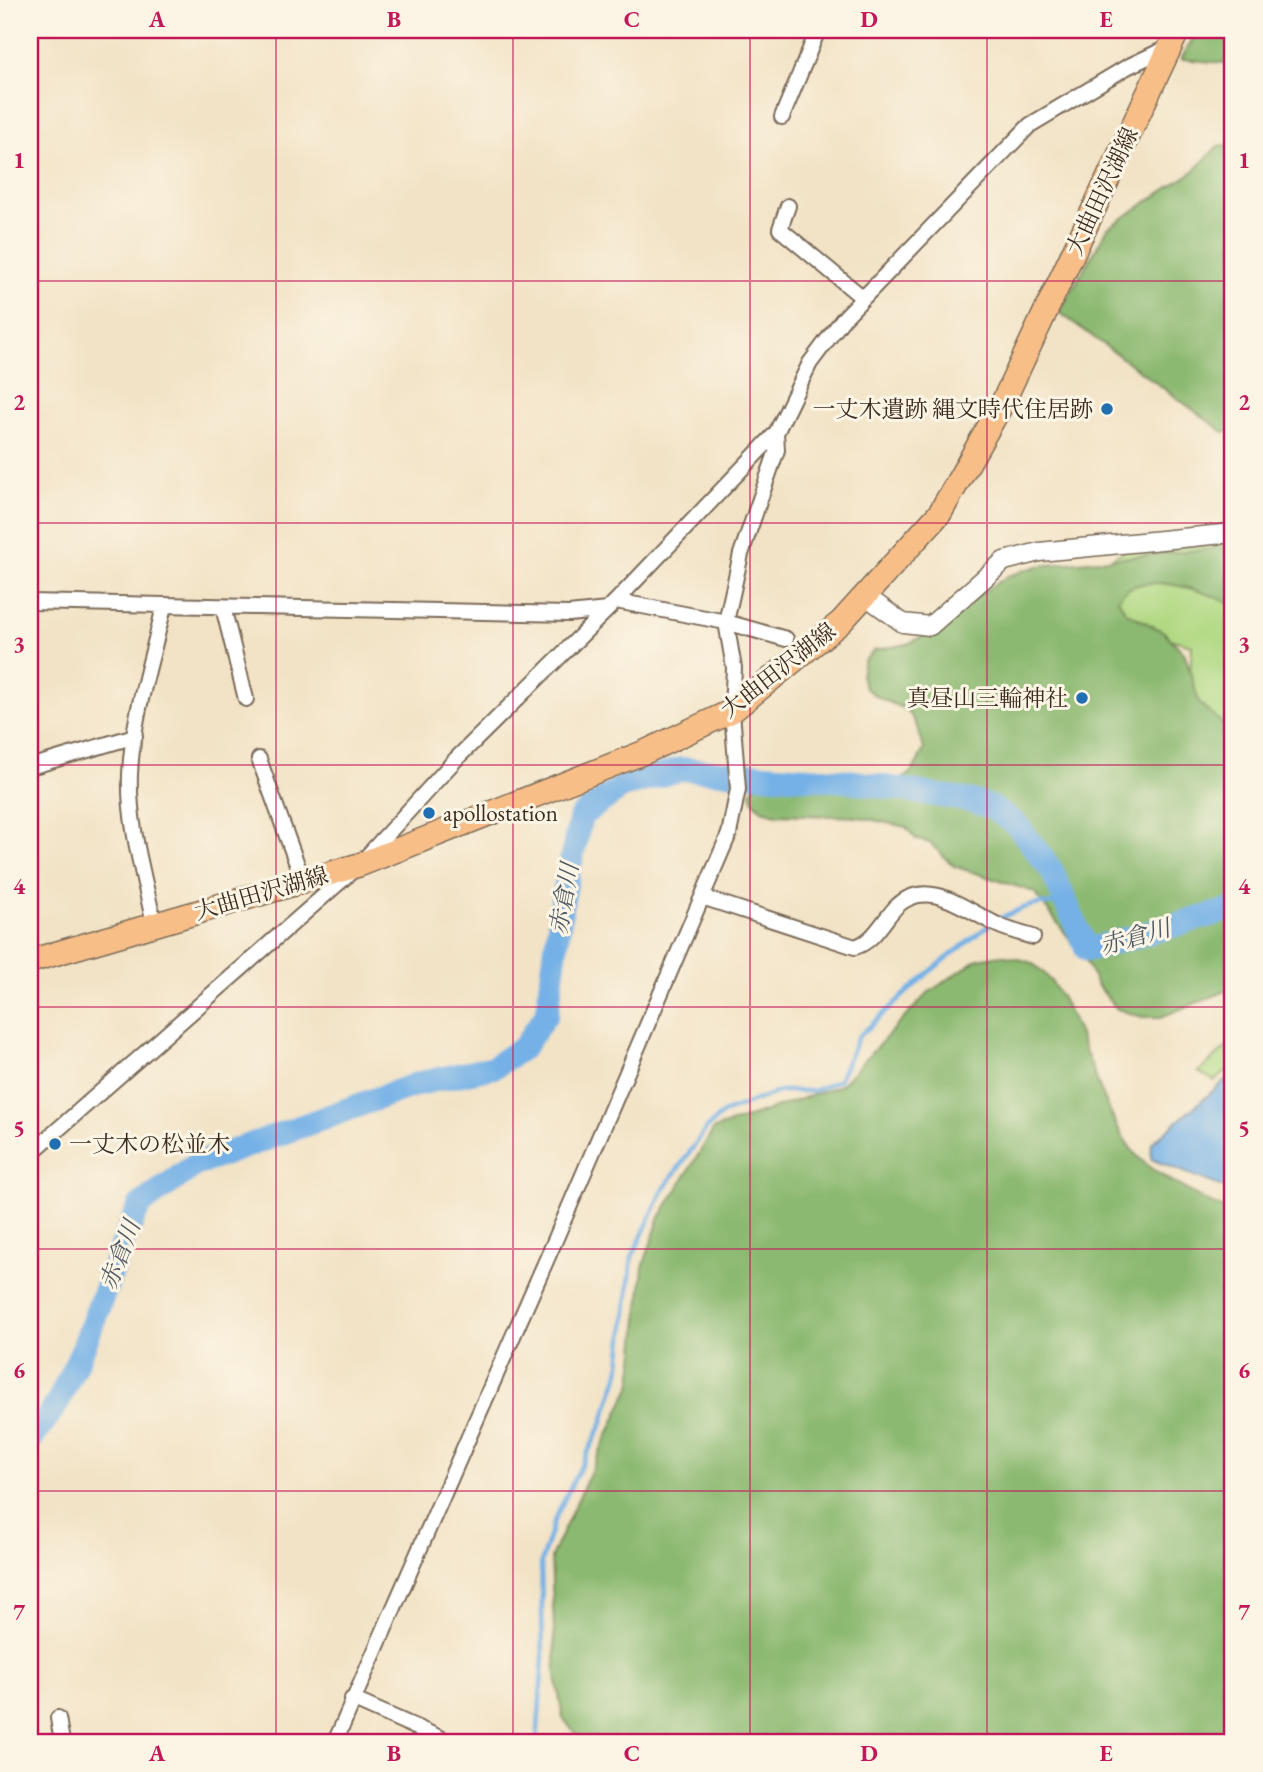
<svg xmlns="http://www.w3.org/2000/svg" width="1263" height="1772" viewBox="0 0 1263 1772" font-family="'EB Garamond','Noto Serif JP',serif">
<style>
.green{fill:#b1d983;stroke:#768250;stroke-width:2}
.forest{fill:#8cb971;stroke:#647248;stroke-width:2}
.water{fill:#74b1e6;stroke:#586e82;stroke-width:2}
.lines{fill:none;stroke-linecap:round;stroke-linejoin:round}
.stream{stroke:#74b1e6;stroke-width:4.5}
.river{stroke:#74b1e6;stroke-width:24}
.minor-casing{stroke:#7b6b59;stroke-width:18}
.tertiary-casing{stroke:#7b6b59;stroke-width:21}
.primary-casing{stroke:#7b6b59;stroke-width:26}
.minor{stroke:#fff;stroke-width:14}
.tertiary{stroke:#fff;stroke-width:18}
.primary{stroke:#f7be88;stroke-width:23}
.grid{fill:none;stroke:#c2185b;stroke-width:2;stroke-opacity:0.55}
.poi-dot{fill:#1f6fb2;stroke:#fcf5e5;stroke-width:2.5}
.labels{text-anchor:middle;stroke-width:6;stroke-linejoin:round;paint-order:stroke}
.street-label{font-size:23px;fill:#3b2a1e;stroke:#fcf5e5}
.poi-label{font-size:23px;fill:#3b2a1e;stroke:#fcf5e5;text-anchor:end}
.water-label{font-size:24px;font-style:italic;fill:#4f5964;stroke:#fcf5e5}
.neatline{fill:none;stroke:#c2185b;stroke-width:2.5}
.grid-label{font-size:23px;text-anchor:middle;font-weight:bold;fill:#c2185b}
</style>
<rect width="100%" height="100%" fill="#fcf5e5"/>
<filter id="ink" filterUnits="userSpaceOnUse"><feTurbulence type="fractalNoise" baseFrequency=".0143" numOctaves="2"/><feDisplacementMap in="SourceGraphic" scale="14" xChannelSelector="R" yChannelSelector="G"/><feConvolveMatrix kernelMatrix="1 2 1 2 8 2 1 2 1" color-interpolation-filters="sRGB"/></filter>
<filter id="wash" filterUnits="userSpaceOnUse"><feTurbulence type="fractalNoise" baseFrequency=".00686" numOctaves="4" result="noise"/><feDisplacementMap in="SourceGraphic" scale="28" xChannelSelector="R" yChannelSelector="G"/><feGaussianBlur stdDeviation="1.57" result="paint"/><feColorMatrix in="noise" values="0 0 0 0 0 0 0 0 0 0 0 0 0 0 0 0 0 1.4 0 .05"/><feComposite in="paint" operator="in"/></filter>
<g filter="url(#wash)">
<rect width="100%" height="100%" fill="#f2e3c6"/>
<path class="green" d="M 1233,543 L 1233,790 L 1188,705 L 1192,645 L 1136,630 L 1096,567 L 1126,550 Z
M 1233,1042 L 1233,1066 L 1215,1081 L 1198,1072 Z"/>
<path class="forest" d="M 1198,30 L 1233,30 L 1233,64 L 1181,59 Z
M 1233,144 L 1233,428 L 1225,433 L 1059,312 L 1108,228 L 1195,170 L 1218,146 Z
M 1220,548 L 1233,551 L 1233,605 C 1207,592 1138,566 1118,599 L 1126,612 L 1164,632 L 1185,654 L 1199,703 L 1233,733 L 1231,989 L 1161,1017 L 1142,1017 L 1117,1009 L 1097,985 L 1084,958 L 1034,892 L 954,866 L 930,843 L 916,839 L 906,827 L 859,817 L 777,814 L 762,810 L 753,800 L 751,792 L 756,785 C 806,773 863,815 910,773 C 916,768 920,756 924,749 C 909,692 901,717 865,688 L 861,675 L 864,661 L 875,650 L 908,644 L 949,622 L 979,595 L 1008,576 L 1038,566 Z
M 1002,955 C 1011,958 1025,959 1033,964 C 1079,993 1095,1110 1137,1156 C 1153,1173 1210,1204 1233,1213 L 1233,1742 L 582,1742 L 563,1718 L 556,1677 L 551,1557 L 632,1383 L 643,1267 L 659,1219 L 714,1129 L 841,1085 L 928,993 L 978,959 Z"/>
<path class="water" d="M 1233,1074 L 1233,1191 L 1151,1159 L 1152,1143 Z"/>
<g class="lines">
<path class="stream" d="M 1160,30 L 1164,32
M 997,920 C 1022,907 1042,898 1070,907
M 537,1742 L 543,1657 L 541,1562 L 555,1518 L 602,1424 L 619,1373 L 632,1257 L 663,1190 L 706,1129 L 723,1113 L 780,1091 L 813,1091 L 839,1080 L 858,1037 L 927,974 L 988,926"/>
<path class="river" d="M 30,1441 L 57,1404 L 84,1346 L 124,1239 L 140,1205 L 195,1165 L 417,1084 L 494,1067 L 524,1047 L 547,1013 L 562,903 L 581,816 L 622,787 L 681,769 L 849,781 L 972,801 L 993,808 L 1018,826 L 1052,871 L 1087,950 L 1233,909"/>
</g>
</g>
<g filter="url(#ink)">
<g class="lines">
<g class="minor-casing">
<path id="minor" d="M 782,117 L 818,30
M 788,206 L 780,229 L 863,298
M 616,601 L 726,622 L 786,639
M 30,602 L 569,614 L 607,610
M 223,607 L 246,699
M 259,759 L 303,881
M 30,767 L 135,736
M 702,897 L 855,947 C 875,941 883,920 897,906 C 930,875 970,914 1002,927 C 1012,931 1023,934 1033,937
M 154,924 C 144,875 128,824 130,775 C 132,718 152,660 164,606
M 30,1154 L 359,865 L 456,759 L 616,601 L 776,433 L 810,363 L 843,319 L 1030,125 L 1127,67 L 1169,47
M 352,1699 L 449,1742
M 58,1718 L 62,1742
M 335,1742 L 553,1245 L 729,834 L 738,789 L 732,711 L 734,668 L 726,622 L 741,554 L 777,450 L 776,433"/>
</g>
<g class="tertiary-casing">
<path id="tertiary" d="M 867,597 L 903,623 L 930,626 L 1004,561 L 1039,552 L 1233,533"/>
</g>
<g class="primary-casing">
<path id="primary" d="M 30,961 L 359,865 L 645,752 L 732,711 L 841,622 L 940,513 L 1003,402 L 1178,30"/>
</g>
<use href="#minor" class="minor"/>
<use href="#tertiary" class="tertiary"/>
<use href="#primary" class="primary"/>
</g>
</g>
<path class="grid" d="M 276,30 L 276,1742M 513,30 L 513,1742M 750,30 L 750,1742M 987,30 L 987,1742M 30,281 L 1233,281M 30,523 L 1233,523M 30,765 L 1233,765M 30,1007 L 1233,1007M 30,1249 L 1233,1249M 30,1491 L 1233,1491"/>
<g class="poi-dot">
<circle cx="1107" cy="409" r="7"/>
<circle cx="1082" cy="698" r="7"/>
<circle cx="429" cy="813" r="7"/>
<circle cx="55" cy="1144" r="7"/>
</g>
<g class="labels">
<g class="street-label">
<text transform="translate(1102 191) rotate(-65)" y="8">大曲田沢湖線</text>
<text transform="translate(778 670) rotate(-38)" y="8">大曲田沢湖線</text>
<text transform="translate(261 893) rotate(-16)" y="8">大曲田沢湖線</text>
</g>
<g class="poi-label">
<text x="1093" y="417">一丈木遺跡 縄文時代住居跡</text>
<text x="1068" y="706">真昼山三輪神社</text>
<text x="443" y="821" text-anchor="start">apollostation</text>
<text x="69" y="1152" text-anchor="start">一丈木の松並木</text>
</g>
<g class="water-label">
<text transform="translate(564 899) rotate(-80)" y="8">赤倉川</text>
<text transform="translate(1135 937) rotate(-16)" y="8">赤倉川</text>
<text transform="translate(120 1255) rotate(-69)" y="8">赤倉川</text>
</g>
</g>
<rect width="1263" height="1772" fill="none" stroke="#fcf5e5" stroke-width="77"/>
<rect x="38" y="38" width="1186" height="1696" class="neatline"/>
<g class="grid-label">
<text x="157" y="27">A</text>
<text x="394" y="27">B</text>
<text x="632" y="27">C</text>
<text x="869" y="27">D</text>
<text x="1106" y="27">E</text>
<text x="19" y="168">1</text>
<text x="1244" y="168">1</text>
<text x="19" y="410">2</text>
<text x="1244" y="410">2</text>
<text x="19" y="652">3</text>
<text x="1244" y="652">3</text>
<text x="19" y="894">4</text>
<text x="1244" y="894">4</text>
<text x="19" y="1136">5</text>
<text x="1244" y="1136">5</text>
<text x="19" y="1378">6</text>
<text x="1244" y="1378">6</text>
<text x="19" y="1620">7</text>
<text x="1244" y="1620">7</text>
<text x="157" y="1761">A</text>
<text x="394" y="1761">B</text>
<text x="632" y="1761">C</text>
<text x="869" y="1761">D</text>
<text x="1106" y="1761">E</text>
</g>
</svg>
